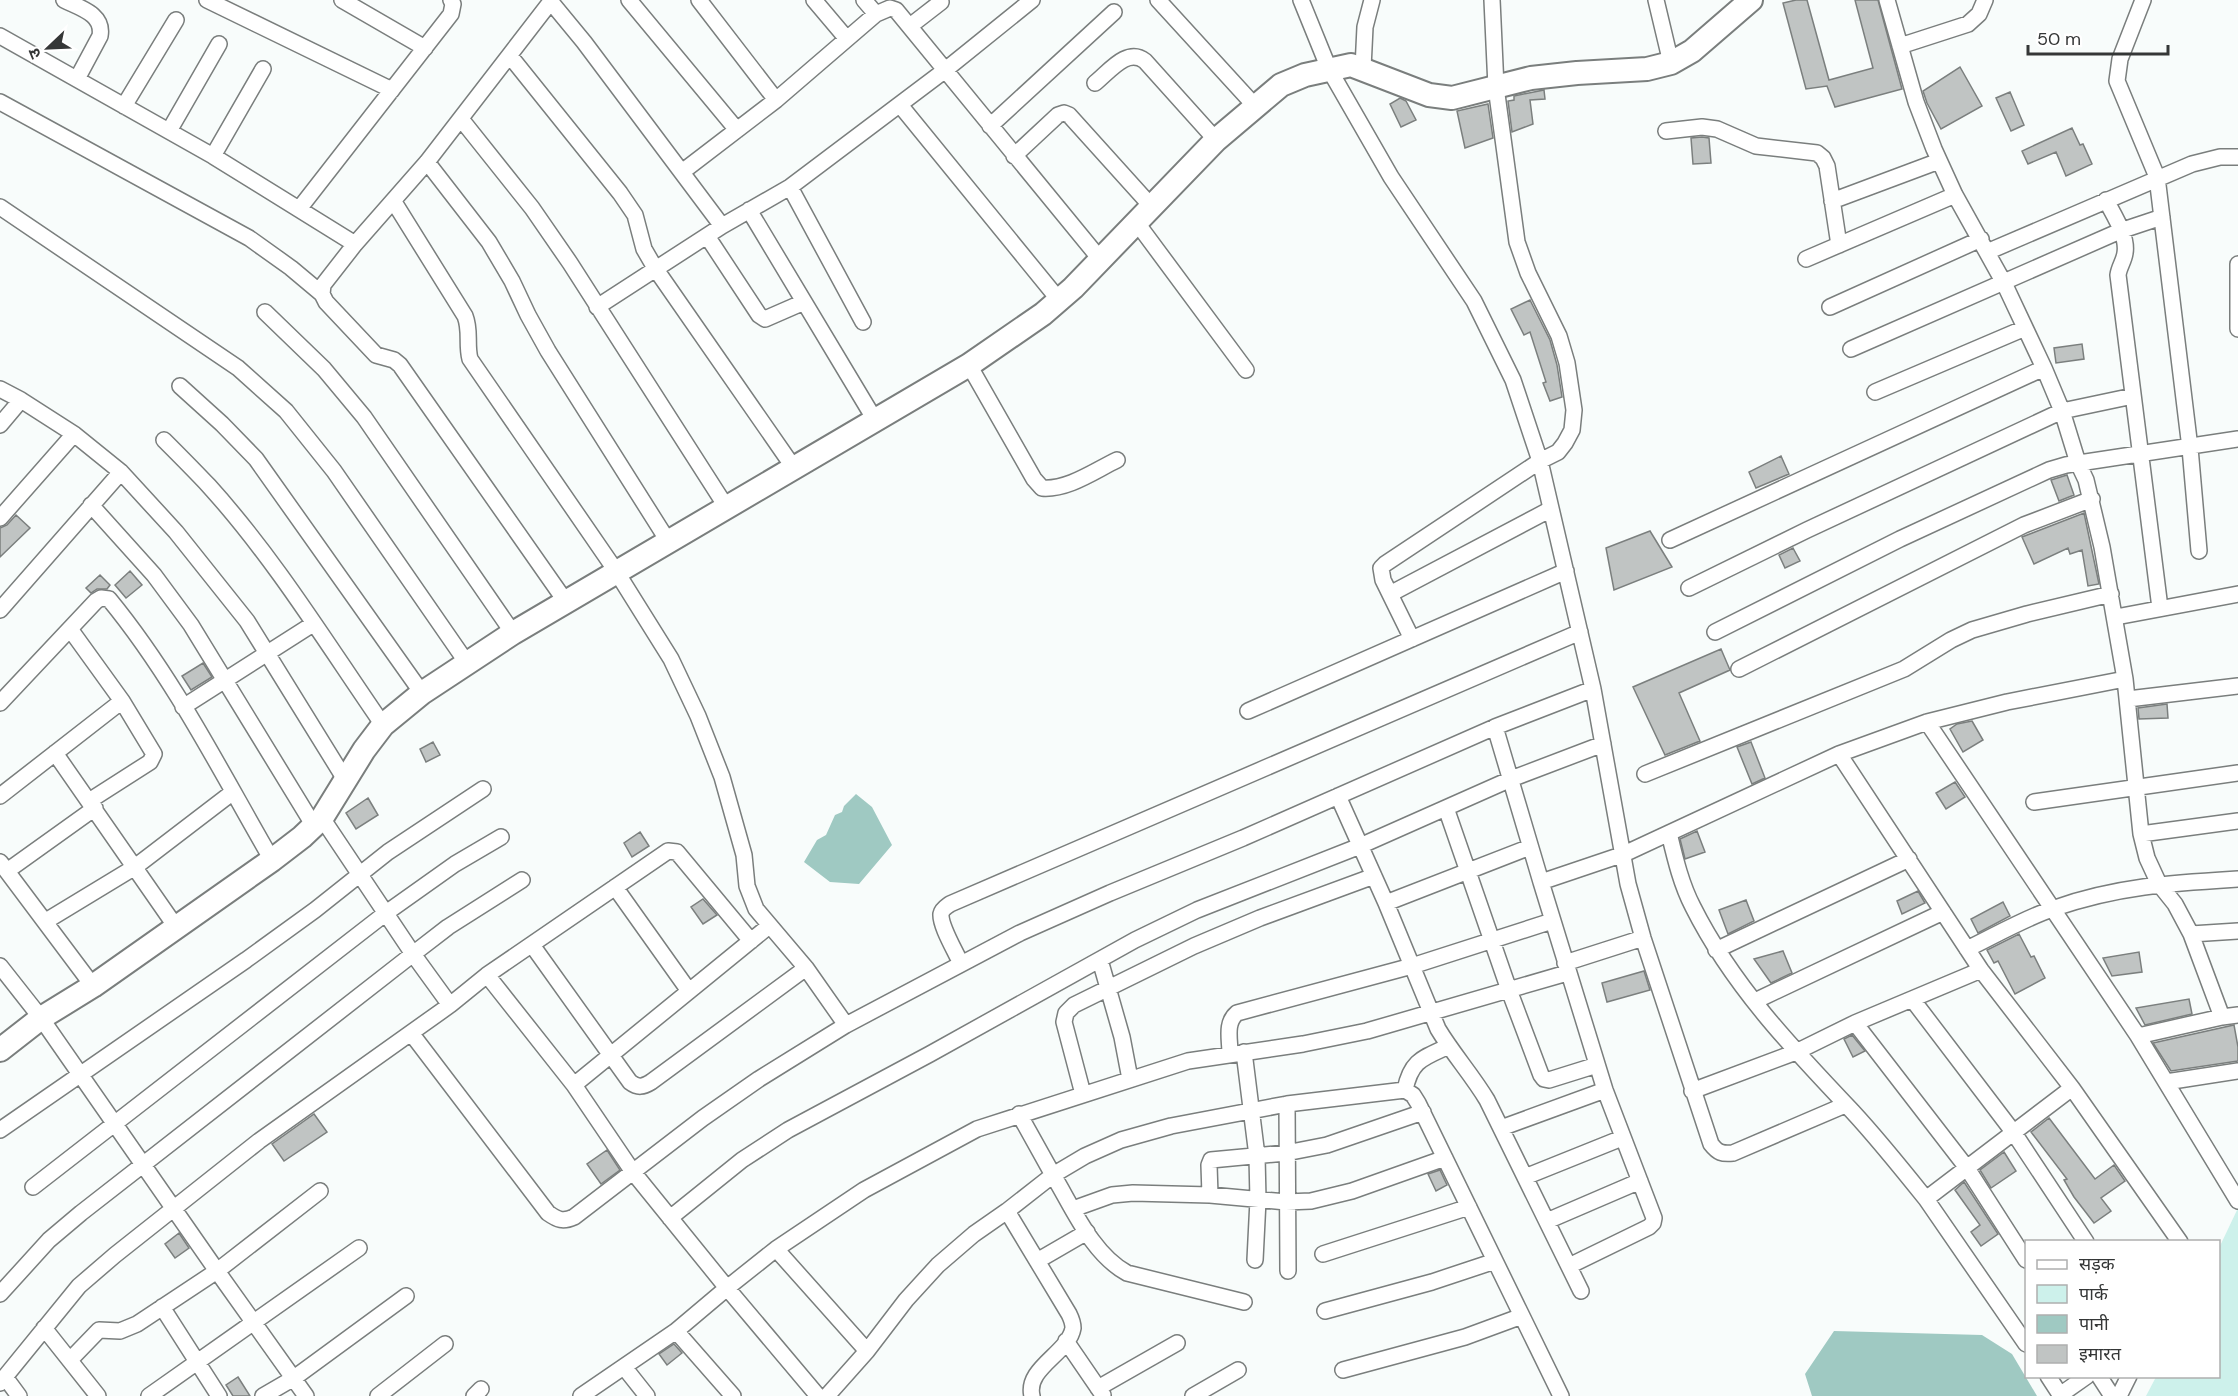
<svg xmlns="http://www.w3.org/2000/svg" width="2238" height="1396" viewBox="0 0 2238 1396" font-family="'DM Sans','Noto Sans Devanagari',sans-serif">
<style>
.green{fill:#cdf1eb}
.water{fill:#9fc9c2}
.building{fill:#c0c4c3;stroke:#7b7f7e;stroke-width:1.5}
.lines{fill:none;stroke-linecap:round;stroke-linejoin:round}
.street-casing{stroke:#7a7e7d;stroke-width:18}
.secondary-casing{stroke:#7a7e7d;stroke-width:26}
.street{stroke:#fff;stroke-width:15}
.secondary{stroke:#fff;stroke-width:22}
</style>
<rect width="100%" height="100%" fill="#f8fcfb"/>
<path class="green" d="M 2238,1208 L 2238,1396 L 2146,1396 L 2156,1377 L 2218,1376 L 2219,1248 Z"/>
<path class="water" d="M 856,794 L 872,807 L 892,845 L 859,884 L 830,882 L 804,862 L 817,840 L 826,835 L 835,815 L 842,812 L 844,806 Z
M 1834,1331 L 1982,1335 L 2012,1354 L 2037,1396 L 1812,1396 L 1805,1374 Z"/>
<path class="building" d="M 1796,0 L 1807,0 L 1829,80 L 1873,68 L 1855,0 L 1878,0 L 1902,89 L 1835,107 L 1827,86 L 1806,89 L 1783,3 Z
M 1960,67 L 1982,106 L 1941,129 L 1927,103 L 1923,91 Z
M 1544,90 L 1545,99 L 1530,100 L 1533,124 L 1512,132 L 1508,101 L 1514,100 L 1514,96 Z
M 2010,92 L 2024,125 L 2011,131 L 1996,98 Z
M 1400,98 L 1406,101 L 1416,120 L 1401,127 L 1390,104 Z
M 1488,104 L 1493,138 L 1465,148 L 1457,111 Z
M 2072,128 L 2080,145 L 2083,144 L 2092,164 L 2066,176 L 2056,152 L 2028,164 L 2022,151 Z
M 1702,137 L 1709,138 L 1711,163 L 1693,164 L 1691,138 Z
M 1530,300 L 1550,340 L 1557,365 L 1562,397 L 1550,401 L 1543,383 L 1546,382 L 1530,332 L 1524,335 L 1511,309 Z
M 2082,344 L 2084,359 L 2056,363 L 2054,348 Z
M 1781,456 L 1789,474 L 1756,488 L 1749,472 Z
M 2067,475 L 2074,495 L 2059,501 L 2051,480 Z
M 2084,513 L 2099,584 L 2088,586 L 2082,550 L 2070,554 L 2068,548 L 2034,564 L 2022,537 Z
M 16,515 L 30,528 L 0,557 L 0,528 L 7,525 Z
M 1650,531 L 1672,567 L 1614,590 L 1606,548 Z
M 1793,548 L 1800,561 L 1785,568 L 1779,555 Z
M 130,571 L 142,585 L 126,598 L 115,585 Z
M 100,575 L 110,585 L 107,589 L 97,589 L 91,593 L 86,588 Z
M 1721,649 L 1730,670 L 1679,693 L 1700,741 L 1665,755 L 1633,687 Z
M 203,663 L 212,677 L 191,690 L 182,676 Z
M 2167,704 L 2168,718 L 2139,719 L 2138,708 Z
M 1972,721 L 1983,740 L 1963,752 L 1950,729 L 1957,724 Z
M 433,742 L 440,755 L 426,762 L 420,749 Z
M 1751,742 L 1765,778 L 1752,784 L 1737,747 Z
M 1955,782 L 1965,797 L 1946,809 L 1936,793 Z
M 368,798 L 378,815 L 356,829 L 346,813 Z
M 1697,831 L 1705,852 L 1685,859 L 1680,839 Z
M 640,832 L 649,846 L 632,857 L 624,843 Z
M 1918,891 L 1925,903 L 1902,914 L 1897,901 Z
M 703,899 L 717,915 L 703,924 L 691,907 Z
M 1746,900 L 1754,921 L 1728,934 L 1719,910 Z
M 2003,902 L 2010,916 L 1978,933 L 1971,919 Z
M 2019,934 L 2031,957 L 2034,956 L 2045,978 L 2015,994 L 1998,961 L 1994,963 L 1987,950 Z
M 1783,951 L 1792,973 L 1771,983 L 1754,959 Z
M 2139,952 L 2142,972 L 2112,976 L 2103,958 Z
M 1644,971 L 1650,990 L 1607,1002 L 1602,983 Z
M 2189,999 L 2192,1014 L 2145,1025 L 2136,1008 Z
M 2234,1025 L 2238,1047 L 2238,1061 L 2171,1071 L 2153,1043 Z
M 1852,1035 L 1865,1051 L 1853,1057 L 1844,1039 Z
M 314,1114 L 327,1132 L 284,1161 L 272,1144 Z
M 2049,1118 L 2095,1179 L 2114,1165 L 2125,1181 L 2101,1198 L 2111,1211 L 2094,1223 L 2074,1197 L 2064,1180 L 2067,1179 L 2031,1132 Z
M 607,1150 L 620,1170 L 601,1184 L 587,1164 Z
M 2004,1152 L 2016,1171 L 1991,1188 L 1980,1170 Z
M 1440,1170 L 1447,1185 L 1436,1191 L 1428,1174 Z
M 1964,1182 L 1998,1234 L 1981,1246 L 1971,1232 L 1980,1225 L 1955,1190 Z
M 179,1233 L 189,1248 L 175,1258 L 165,1244 Z
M 674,1344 L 682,1353 L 667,1365 L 659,1354 Z
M 238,1377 L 250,1396 L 233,1396 L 226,1385 Z"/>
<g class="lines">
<g class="street-casing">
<path id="street" d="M 64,0 C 80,8 104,14 100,36 L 77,79
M 207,0 L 392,90
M 342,0 L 425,48
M 629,0 L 737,130
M 699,0 L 776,100 L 876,14 L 890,8 L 896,10 L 1100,259
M 814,0 L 847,39
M 864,0 L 876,14
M 1158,0 L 1255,106
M 1301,0 L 1329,69 L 1391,177 L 1474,301 L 1513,380 L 1540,461 L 1593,689 L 1628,884 L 1643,938 L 1711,1144 C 1718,1153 1722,1154 1733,1153 L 1845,1105
M 1656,0 L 1671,63
M 2143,0 L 2120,59 L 2117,81 L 2157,177 L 2190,448 L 2199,551
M 551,2 L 584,42 L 722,226
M 910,26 L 941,2 L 940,0
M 0,36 L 213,156 L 355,244 L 427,162 L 552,0
M 1900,46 L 1968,24 L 1979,14 L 1985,0
M 510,56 L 620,193 L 635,215 L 644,249 L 655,268 L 794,468
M 1363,68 L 1365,27 L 1372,0
M 1095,83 C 1109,72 1127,47 1145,61 L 1216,140
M 0,102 L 249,238 L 291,268 L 322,294
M 900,105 L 1059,300
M 124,106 L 176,20
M 461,119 L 532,208 L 570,263 L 727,508
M 990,126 L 1114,12
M 169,131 L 219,44
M 1666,131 L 1702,127 L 1717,129 L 1756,146 L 1817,153 L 1823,158 L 1827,166 L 1839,245
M 213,156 L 263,69
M 1014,156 L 1058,115 L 1064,113 L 1069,115 L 1152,207
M 427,162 L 489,242 L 512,281 L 528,315 L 548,351 L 668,541
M 682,172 L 776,100
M 790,187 L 863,322
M 2106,200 C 2113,214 2128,236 2125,253 C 2124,261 2119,267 2118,275 L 2160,608
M 1832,201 L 1939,161
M 394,202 L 465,316 C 471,331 466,344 470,359 L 616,571 L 671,659 L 698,716 L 722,777 L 744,855 L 747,886 L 756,909 L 806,968 L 846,1025 L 759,1079 L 703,1118 L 574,1217 C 563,1222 558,1220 548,1213 L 411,1033
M 0,207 L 238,368 L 286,411 L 334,471 L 467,663
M 299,209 L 451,14 L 453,4 L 451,0
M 749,210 L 875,420
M 1137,223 L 1246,370
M 707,236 L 759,315 L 765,319 L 804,302
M 355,244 L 323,285 L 322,294 L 326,302 L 376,355 L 394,360 L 400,365 L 566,602
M 1987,252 L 2192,164 L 2220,157 L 2238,157
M 1806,259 L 1955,195
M 2238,264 L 2238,329
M 597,307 L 722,226 L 790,187 L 944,71 L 1032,0
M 1830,307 L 1981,239
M 265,312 L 324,369 L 364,417 L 513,633
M 1851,349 L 2120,231 L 2162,217
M 969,365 L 1034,479 L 1042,488 C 1068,490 1094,471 1117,460
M 180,386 L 222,424 L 256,459 L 422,693
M 0,389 L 21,400 L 74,434 L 121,472 L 176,532 L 247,621 L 346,781
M 1875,392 L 2025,328
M 0,425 L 21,400
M 164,440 C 179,455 194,470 209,486 C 275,559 327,644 383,725
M 91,505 L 154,575 L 191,625 L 314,826
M 0,518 L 74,434
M 1670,540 L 2044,368
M 1689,588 L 1807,530 L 2062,411 L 2133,396
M 1390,594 L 1551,509
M 0,610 L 121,472
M 2116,617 L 2238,594
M 70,629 L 122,701 L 154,754 L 150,762 L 89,801
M 1715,632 L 1900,539 L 2049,470 L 2066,465 L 2238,439
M 1412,639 L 1383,580 L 1381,568 L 1385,564 L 1540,461 L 1558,452 L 1565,443 L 1572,430 L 1574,410 L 1567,363 L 1559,336 L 1528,273 L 1517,242 L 1496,87 L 1492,0
M 1739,669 L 2024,525 L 2092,499
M 2125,679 L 2141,834 L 2147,858 L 2159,884 L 2175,904 L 2191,934 L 2222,1017 L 2138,1036
M 2128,699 L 2238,686
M 0,703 L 96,601 L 101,598 L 109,599 C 174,678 221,772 272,860
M 183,707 L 313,624
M 1248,711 L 1566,571
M 1927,722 L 2138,1036 L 2238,1201
M 1495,727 L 1541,882
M 55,753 L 176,927
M 1645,774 L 1904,669 L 1951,640 L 1972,630 L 2027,614 L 2111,594
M 0,796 L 122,701
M 1338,796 L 1386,903 L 1438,1029 C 1453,1054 1472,1075 1487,1100 L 1581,1291
M 2034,802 L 2238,773
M 1446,808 L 1509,990 L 1541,1075 L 1544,1079 L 1549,1080 L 1597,1065
M 1669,833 C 1675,858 1681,884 1693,907 C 1732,985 1793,1049 1852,1111 C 1878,1139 1902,1169 1926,1199 L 2072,1088 L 1981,970 L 1839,754
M 2141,834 L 2238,821
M 0,862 L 93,986
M 7,871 L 95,808
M 615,887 L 689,991
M 1386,903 L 1530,847
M 46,921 L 135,867 L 233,792
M 2191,934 L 2238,931
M 532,945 L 630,1082 C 638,1088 643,1087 651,1082 L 806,968
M 1967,949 C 1996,935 2025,918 2055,908 C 2118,886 2173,883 2238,879
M 1716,950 L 1909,859
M 1100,960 L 1122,1037 L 1130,1079
M 1565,963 L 1643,938
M 961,964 C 956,952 940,926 941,914 C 942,909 946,907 950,904 C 1161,815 1369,721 1580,632
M 0,966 L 41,1018 L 217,1271 L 306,1396
M 487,975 L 574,1085 L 633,1172 L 727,1288 L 676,1331 L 581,1396
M 1912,999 L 2014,1133 L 2086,1242
M 1755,1001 L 1943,912
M 450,1005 L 487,975 L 668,851 L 677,852 L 751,941
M 2222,1017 L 2238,1015
M 1855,1023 L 1967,1168 L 2026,1260
M 846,1025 L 1020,933 L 1110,893 L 1243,838 L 1495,727 L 1593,689
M 1244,1052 L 1257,1156 L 1258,1200 L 1255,1260
M 1230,1054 C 1230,1039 1225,1023 1237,1013 L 1412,966 L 1552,921
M 2166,1082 L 2238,1071
M 574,1085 L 769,926
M 2072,1088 L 2180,1242
M 1405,1090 C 1411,1060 1423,1058 1449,1046
M 1692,1091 L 1796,1052 L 1855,1023 L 1981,970
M 1083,1094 L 1064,1022 L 1066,1013 L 1074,1005 L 1194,946 L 1260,918 L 1374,876
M 1287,1104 L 1288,1271
M 1019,1114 L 1053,1175 L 1007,1211 L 1069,1314 C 1071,1318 1073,1323 1073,1328 C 1069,1353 1025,1368 1032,1396
M 1501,1128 L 1605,1090
M 0,1130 L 246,960 L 315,910 L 388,852 L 483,789
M 1525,1177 L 1622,1138
M 33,1187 L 386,913 L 455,864 L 501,837
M 1210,1195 L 1209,1165 L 1211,1160 L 1286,1153 L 1327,1145 L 1423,1112
M 1926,1199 L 2026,1344
M 1073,1209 L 1112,1195 L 1133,1193 L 1210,1195 L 1286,1202 L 1311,1201 L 1352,1191 L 1445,1158
M 670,1218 L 742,1160 L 788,1130 L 930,1054 L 1135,940 L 1197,910 L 1360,846 L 1511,779 L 1603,744
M 1547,1221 L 1640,1181
M 776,1249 L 867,1351
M 1323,1254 L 1469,1207
M 1037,1261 L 1087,1232
M 1569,1266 L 1649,1227 L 1653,1223 L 1654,1218 L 1605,1090 L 1541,882 L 1624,854 L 1839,754 L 1927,722 L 2007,702 L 2125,679 L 2102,547 L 2086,480 L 2078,463 L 2062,411 L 2044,368 L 2004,283 L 1955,195 L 1934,149 L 1916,102 L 1887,0
M 0,1294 L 49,1240 L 81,1213 L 413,954 L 448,927 L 522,880
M 1244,1302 L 1127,1273 C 1092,1254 1073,1208 1053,1175 L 1085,1156 L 1121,1140 L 1171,1126 L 1287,1104 L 1405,1090 L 1413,1095 L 1418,1103 L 1561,1396
M 162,1307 L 219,1396
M 1325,1311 L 1432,1282 L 1495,1261
M 44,1328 L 98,1396
M 676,1331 L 733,1396
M 1066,1341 L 1103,1395
M 70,1360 L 99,1330 L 120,1331 L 137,1324 L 217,1271 L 320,1191
M 624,1367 L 647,1396
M 1343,1370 L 1465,1337 L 1522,1316
M 2048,1376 L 2061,1396
M 2099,1376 L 2112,1396
M 5,1377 L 19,1396
M 0,1383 L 79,1286 L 115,1255 L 259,1141 L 450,1005 L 413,954 L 322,818
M 1098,1388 L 1177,1343
M 2060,1395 L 2087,1376
M 149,1396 L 359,1248
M 263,1396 L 294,1378 L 406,1296
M 378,1396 L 445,1344
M 474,1396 L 481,1389
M 818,1396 L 727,1288 L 776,1249 L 864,1190 L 977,1129 L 1188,1061 L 1303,1044 L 1367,1031 L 1567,973
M 827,1396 L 867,1351 L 906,1300 L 938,1265 L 974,1234 L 1007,1211
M 1193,1396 L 1238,1370
M 2119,1396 L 2129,1376"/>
</g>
<g class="secondary-casing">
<path id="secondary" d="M 0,1050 L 41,1018 L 93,986 L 272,860 L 302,837 L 322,818 L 364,750 L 383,725 L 422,693 L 513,633 L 969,365 L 1043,314 L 1073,288 L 1216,140 L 1281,85 L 1305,75 L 1351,65 L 1429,95 L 1452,98 L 1531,78 L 1577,73 L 1647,69 L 1671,63 L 1692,51 L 1751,0"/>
</g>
<use href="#street" class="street"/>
<use href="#secondary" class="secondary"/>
</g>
<rect x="2025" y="1240" width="195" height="138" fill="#ffffff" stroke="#aeafaf" stroke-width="1.5"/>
<rect x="2037" y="1260" width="30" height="9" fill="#ffffff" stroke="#aeafaf" stroke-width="1.5"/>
<text x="2079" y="1270" font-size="18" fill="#353737">सड़क</text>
<rect x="2037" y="1285" width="30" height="18" fill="#cdf1eb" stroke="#aeafaf" stroke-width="1.5"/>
<text x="2079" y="1300" font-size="18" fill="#353737">पार्क</text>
<rect x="2037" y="1315" width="30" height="18" fill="#9fc9c2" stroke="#aeafaf" stroke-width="1.5"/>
<text x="2079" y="1330" font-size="18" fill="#353737">पानी</text>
<rect x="2037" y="1345" width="30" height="18" fill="#c0c4c3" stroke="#aeafaf" stroke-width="1.5"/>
<text x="2079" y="1360" font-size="18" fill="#353737">इमारत</text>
<g transform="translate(48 48) rotate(247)" stroke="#ffffff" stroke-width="4.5" paint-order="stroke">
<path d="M0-4.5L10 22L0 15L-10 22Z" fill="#353737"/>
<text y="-9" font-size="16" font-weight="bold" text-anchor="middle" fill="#353737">उ</text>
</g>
<path d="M2028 45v9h140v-9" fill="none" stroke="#353737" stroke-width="3"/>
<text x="2037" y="45" font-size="18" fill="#353737" stroke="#ffffff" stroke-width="4.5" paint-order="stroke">50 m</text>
</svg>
